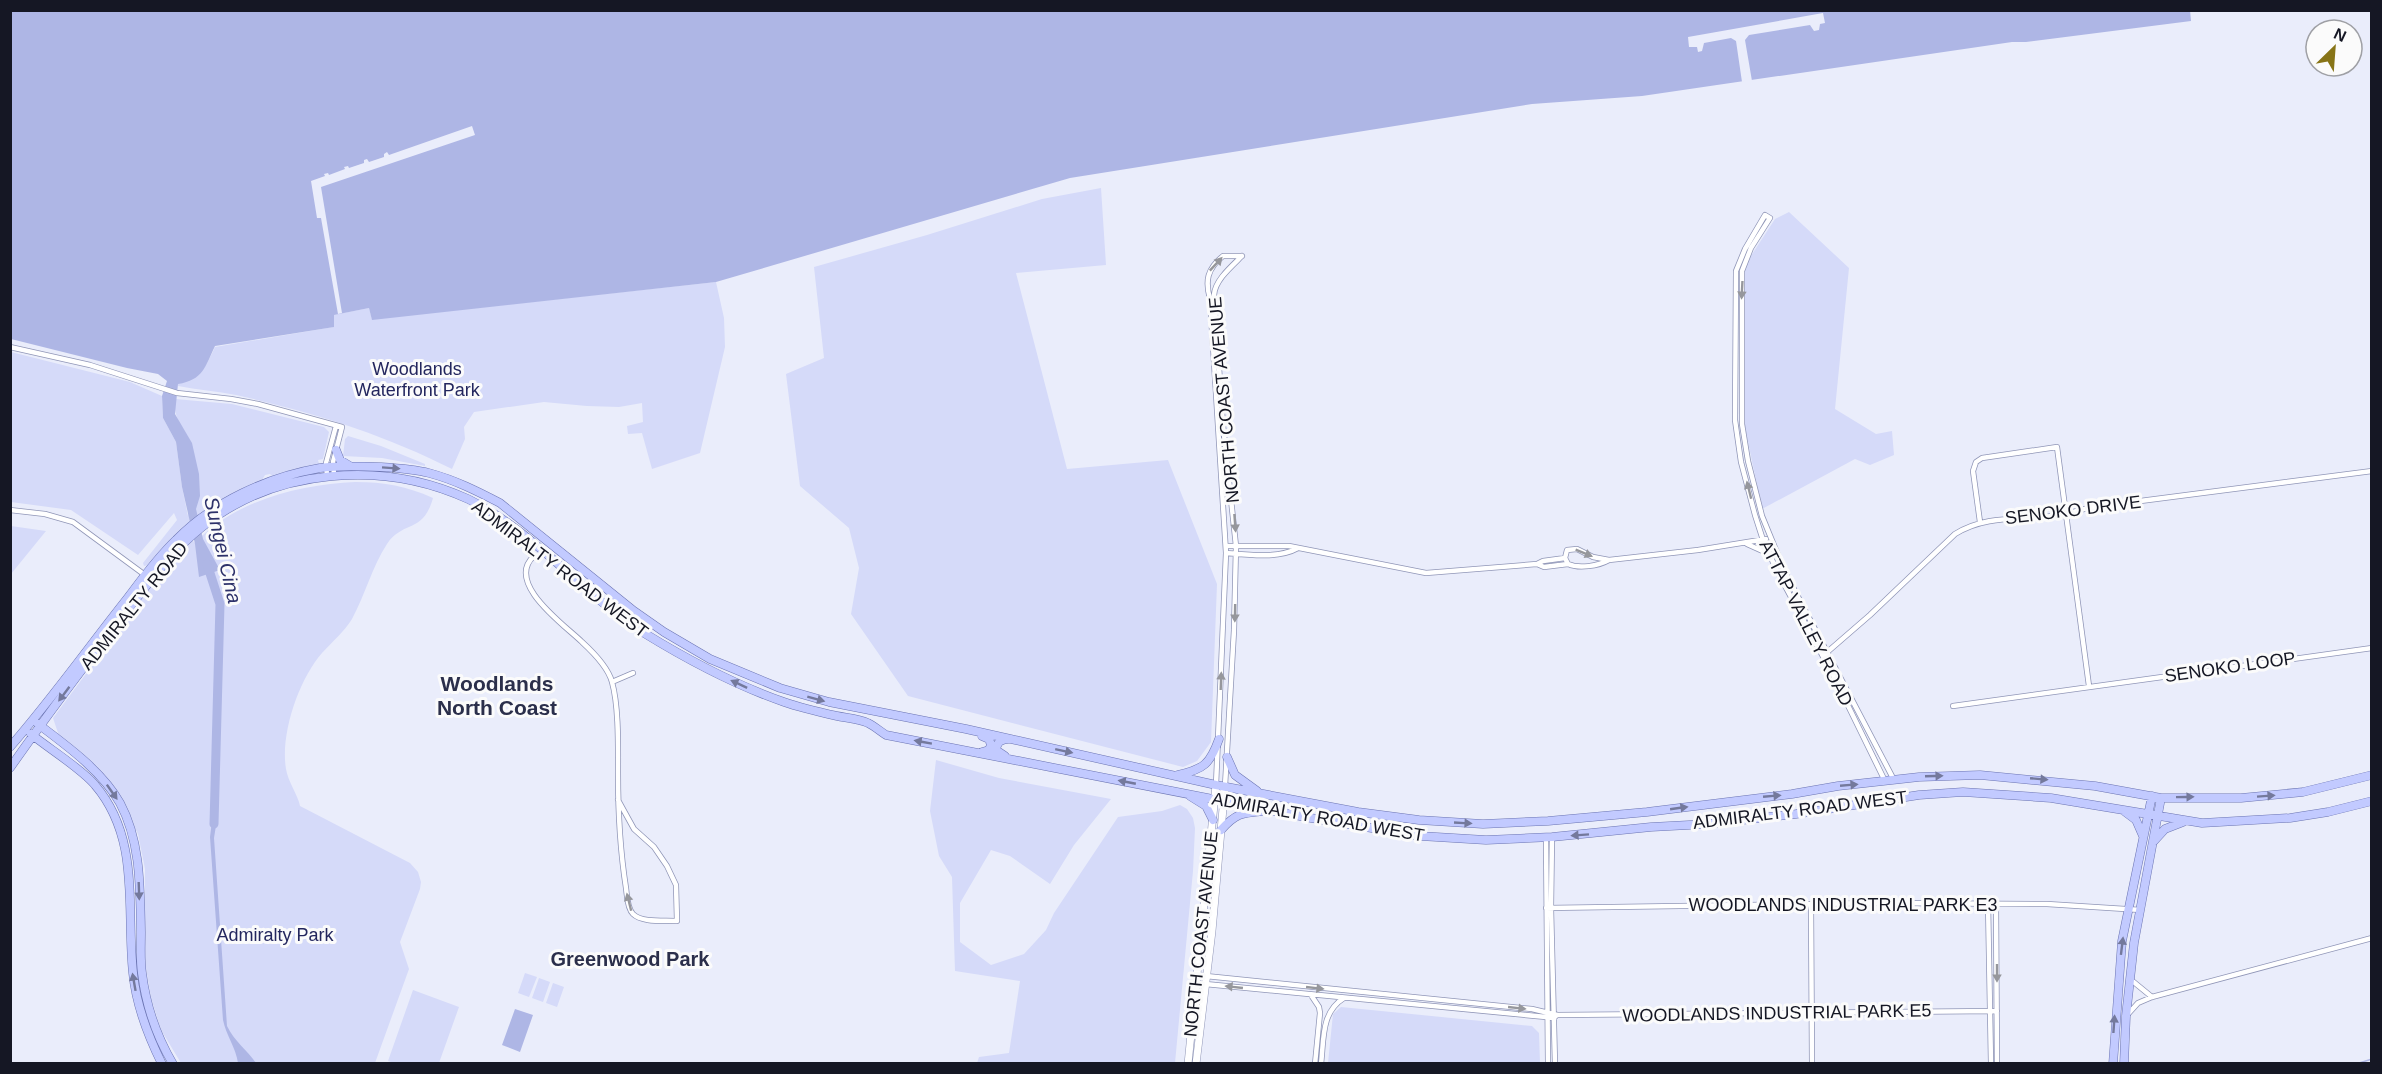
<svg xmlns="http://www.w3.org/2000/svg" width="2382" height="1074" viewBox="0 0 2382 1074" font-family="Arial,sans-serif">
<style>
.green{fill:#d5daf9}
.water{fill:#aeb6e5}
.pier{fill:#eaedfb}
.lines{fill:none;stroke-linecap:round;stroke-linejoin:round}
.stream{stroke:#aeb6e5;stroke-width:1.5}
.river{stroke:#aeb6e5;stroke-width:9}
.street-casing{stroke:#9096b7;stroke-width:6}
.secondary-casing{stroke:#9096b7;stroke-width:8}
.primary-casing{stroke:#6b74b2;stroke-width:9}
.street{stroke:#fff;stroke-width:4.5}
.secondary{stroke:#fff;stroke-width:7}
.primary{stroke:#c2caff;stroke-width:8}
.oneway{fill:#96979c}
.oneway2{fill:#74799c}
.labels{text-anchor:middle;stroke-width:6;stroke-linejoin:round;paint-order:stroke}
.park-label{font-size:18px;fill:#23265e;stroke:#fbfbfb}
.street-label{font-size:18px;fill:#151724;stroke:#fbfbfb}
.water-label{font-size:20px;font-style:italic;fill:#2d316a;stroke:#fbfbfb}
.neighbourhood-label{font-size:20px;font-weight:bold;fill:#2b2f4b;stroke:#fbfbfb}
.quarter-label{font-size:21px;font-weight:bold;fill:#2b2f4b;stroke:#fbfbfb}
</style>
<rect width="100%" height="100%" fill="#eaedfb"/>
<path class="green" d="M 1101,188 L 1106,265 L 1016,273 L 1067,469 L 1168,460 L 1217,584 L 1211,742 L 1197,761 L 1183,767 L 908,696 L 851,614 L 859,568 L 849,528 L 800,486 L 786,374 L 824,358 L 814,267 L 927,235 L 1042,199 Z
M 1789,212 L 1849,268 L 1835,409 L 1876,434 L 1892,431 L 1894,455 L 1870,465 L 1855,459 L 1762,509 L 1743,418 L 1745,265 L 1775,219 Z
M 716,282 L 724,318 L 725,347 L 700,453 L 652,469 L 642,433 L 628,434 L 627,426 L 643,422 L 642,403 L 619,407 L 587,406 L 544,402 L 474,412 L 464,427 L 465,439 L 452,469 C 383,434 312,412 236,395 C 217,391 197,390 178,386 L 178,383 C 200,380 206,366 215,347 L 333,327 L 333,315 L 369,308 L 372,319 Z
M 11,352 L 130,382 L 162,396 L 163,418 L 176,442 L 182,487 L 188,516 L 193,452 C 191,431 172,424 175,399 L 232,404 L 324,427 L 329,432 L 323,459 L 318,460 L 319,464 L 273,477 L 270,474 L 265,475 L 262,480 C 217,501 180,526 149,565 L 144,566 L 143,563 L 177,520 L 174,513 L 138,555 L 71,510 L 11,502 Z
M 348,436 L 381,446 L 425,464 L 425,466 L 382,458 L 343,456 L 345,439 Z
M 355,482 C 385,482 406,486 433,498 C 423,534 403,520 387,544 C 372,567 365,595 352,619 C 344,632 332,642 322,653 C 299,679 280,734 286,769 C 288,782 298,795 300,806 L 410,863 L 418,872 L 421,882 L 420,889 L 400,942 L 409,969 L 375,1063 L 181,1063 L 161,1030 L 151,998 L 145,962 L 145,869 L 138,834 L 115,789 L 97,767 L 59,736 L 53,718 L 155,581 L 192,540 L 195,543 C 233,501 301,484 355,482 Z
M 11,526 L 46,531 L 11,574 L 10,526 Z
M 936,760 L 999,778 L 1111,799 L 1074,845 L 1050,884 L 1010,856 L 991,850 L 960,903 L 960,942 L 991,965 L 1024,954 L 1046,930 L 1054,913 L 1118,817 L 1162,811 L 1180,805 L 1187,809 L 1193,818 L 1195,828 L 1193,871 L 1175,1063 L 977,1063 L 979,1057 L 1009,1053 L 1020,981 L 955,971 L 952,877 L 939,856 L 930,811 Z
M 525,973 L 537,977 L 529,997 L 518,993 Z
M 539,978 L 550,982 L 543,1002 L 532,998 Z
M 553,983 L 564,987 L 557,1007 L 546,1003 Z
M 413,990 L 459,1007 L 439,1063 L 394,1063 L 388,1061 Z
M 1341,1007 L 1532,1026 L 1539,1033 L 1540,1063 L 1328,1063 L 1333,1014 Z"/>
<path class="water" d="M 2190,10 L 2191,21 L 2026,42 L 2012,42 L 1642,96 L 1532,104 L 1070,178 L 716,282 L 372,320 L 369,308 L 334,315 L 334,327 L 215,346 C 205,367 203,380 178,384 L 175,414 L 192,443 L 199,474 L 200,496 L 196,509 L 203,539 L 220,570 L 199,577 L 195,544 L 182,487 L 176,442 L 163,418 L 162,396 L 167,381 L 158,374 L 127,368 L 11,339 L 10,11 Z
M 213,813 L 218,813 L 214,838 L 227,1026 C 234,1041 247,1050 256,1063 L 238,1063 C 236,1048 226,1035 223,1020 L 210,837 Z
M 515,1009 L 533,1015 L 520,1052 L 502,1045 Z"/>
<path class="pier" d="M 1823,13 L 1825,23 L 1820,24 L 1819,30 L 1814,31 L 1810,25 L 1749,35 L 1745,40 L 1752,81 L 1742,82 L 1736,41 L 1731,38 L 1704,43 L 1702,51 L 1698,52 L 1697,47 L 1689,47 L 1688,37 Z
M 472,126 L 475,135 L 321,187 L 342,313 L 338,314 L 321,218 L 317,218 L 311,181 L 325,176 L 324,174 L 328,173 L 329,175 L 345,169 L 344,167 L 348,166 L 349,168 L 364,163 L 364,160 L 367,159 L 369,162 L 384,157 L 384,154 L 387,152 L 389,155 Z"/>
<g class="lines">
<path class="stream" d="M 2356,1064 L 2372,1059"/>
<path class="river" d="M 207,564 L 220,604 L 214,824"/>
<g class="street-casing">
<path id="street" d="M 10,347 L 90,365 L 177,393 L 231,399 L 258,404 L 342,427 L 333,462 L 334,475
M 327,476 L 326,463 L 336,426
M 10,510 L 45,514 L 73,522 L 145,575
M 1980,522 L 1973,471 L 1976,462 L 1982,458 L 2057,447 L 2089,686
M 1747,544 L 1767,553
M 1226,546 L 1289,546 L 1426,573 L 1537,564 L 1543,561 L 1565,558
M 1226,553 C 1249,555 1278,559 1298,548
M 534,556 C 504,583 566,626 582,642 C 594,653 608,667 612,682 C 619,707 618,747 618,773 C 618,812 620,850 626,888 C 627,895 627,908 633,914 C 642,923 665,920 677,921 L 676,885 L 667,866 L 654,847 L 634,829 L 618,800
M 1565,558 L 1568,564 C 1579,569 1598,566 1609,560 L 1698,550 L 1766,539
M 1565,558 L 1567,550 L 1577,549 L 1593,557 L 1609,560
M 1537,564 L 1544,567 L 1568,564
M 1825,654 L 1870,615 L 1955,534 C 1985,515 2018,520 2052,516 C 2065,515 2081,509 2094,507 L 2372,471
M 612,682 L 633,673
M 1953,706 L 2372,648
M 1885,781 L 1834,677 L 1777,571 L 1763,540 L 1755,515 L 1741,462 L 1735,420 L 1736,271 L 1745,249 L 1765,215 L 1770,218 L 1751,248 L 1742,271 L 1742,424 L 1748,461 L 1762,516 L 1785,572 L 1894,780
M 1216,785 L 1226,553 L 1210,299 C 1205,281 1207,269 1223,256 L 1242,256
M 1225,786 L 1234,630 L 1236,546 L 1223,425 L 1214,295 C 1215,280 1232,266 1242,256
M 1546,837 L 1548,1064
M 1552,837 L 1551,908 L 1555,1064
M 1988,903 L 1991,1064
M 1811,904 L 1812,1064
M 1996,904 L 1997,1064
M 1546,908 L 1881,903 L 2047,904 L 2141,910
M 1196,975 L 1532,1009 L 1557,1015 L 1997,1011
M 2130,979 L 2152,997
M 1195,983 L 1546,1017 L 1554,1018 L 1557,1015
M 1311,995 L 1319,1007 L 1320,1013 L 1315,1064
M 2128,1014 L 2138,1003 L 2152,997 L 2372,938
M 1321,1064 C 1324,1039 1321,1012 1344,998"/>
</g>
<g class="secondary-casing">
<path id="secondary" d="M 1188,1064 L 1216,785
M 1196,1064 L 1212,931 L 1225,786"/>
</g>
<g class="primary-casing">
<path id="primary" d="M 336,450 L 340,460 L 350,466
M 38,724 C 67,746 102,771 120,803 C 141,842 140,888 141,932 C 141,946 140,960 142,973 C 146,1005 157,1037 173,1064
M 31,734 C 48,748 82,769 95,785 C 141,839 126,908 133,973 C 136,1004 148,1036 162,1064
M 982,736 L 989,739 L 991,745 L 989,750 L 982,752
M 10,747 C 51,700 88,648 126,600 C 142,579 157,558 176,540 C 213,502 268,477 320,468 C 340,465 360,466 380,467 C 396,468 413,469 429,473 C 455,480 477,491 500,503 L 634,611 L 664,632 L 710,659 L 780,688 L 829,702 L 966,729 L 1216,785 L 1358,812 L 1419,820 L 1483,824 L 1548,821 L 1647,812 L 1792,794 L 1838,786 L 1919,777 L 1980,775 L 2095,786 L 2161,798 L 2241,798 L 2303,792 L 2372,775
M 1005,756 L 996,750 C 997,742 1000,740 1008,739
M 1227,757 L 1235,775 L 1257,791
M 10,768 C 45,718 82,669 120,620 C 145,588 169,553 202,527 C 275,468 383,460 468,499 C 534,531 582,594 644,633 C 688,660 735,685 784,702 C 801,708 819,712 837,716 C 847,718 859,719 868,723 C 874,726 880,731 886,735 L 1305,817 L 1420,836 L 1486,840 L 1552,837 L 1651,827 L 1708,824 L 1796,814 L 1919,795 L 1963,792 L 2051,798 L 2202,823 L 2290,818 L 2328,812 L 2372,801
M 1178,775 C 1204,769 1210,764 1219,739
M 1190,796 L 1206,806 L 1213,820
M 2124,811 L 2136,820 L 2143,836
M 1221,830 C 1236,813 1242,813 1264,811
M 2154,841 L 2165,829 L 2183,822
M 2113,1064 L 2122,941 L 2152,796
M 2124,1064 L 2126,1016 L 2134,943 L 2161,798"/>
</g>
<use href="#street" class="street"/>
<use href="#secondary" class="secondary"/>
<use href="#primary" class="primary"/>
</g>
<defs><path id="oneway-solid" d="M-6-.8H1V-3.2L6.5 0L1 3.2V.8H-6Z" transform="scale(1.5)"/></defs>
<g class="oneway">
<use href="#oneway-solid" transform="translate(1216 264) rotate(-47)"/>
<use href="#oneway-solid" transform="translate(1742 290) rotate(93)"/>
<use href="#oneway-solid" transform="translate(1749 490) rotate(-104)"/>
<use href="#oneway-solid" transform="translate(1235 523) rotate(86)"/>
<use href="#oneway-solid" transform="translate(1584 553) rotate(22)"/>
<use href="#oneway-solid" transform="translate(1235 613) rotate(91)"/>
<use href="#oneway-solid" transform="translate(1221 681) rotate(-88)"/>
<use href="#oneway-solid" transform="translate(629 902) rotate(-104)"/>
<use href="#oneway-solid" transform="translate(1997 973) rotate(90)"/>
<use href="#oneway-solid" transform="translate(1234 987) rotate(-174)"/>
<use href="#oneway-solid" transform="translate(1315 988) rotate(6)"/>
<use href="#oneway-solid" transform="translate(1517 1008) rotate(6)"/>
</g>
<g class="oneway2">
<use href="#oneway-solid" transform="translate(391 468) rotate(4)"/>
<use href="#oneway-solid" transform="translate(739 684) rotate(-155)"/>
<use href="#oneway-solid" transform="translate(64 694) rotate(127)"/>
<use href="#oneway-solid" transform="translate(816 699) rotate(15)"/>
<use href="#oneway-solid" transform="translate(923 742) rotate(-170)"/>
<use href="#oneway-solid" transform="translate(1064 751) rotate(12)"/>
<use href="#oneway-solid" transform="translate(1934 776) rotate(-2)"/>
<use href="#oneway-solid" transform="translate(2039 779) rotate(5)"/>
<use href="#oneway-solid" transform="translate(1127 782) rotate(-169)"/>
<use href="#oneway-solid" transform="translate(1849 785) rotate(-5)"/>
<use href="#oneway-solid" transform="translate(112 792) rotate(55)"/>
<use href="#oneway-solid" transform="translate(1772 796) rotate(-5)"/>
<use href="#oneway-solid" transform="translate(2266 796) rotate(-4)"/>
<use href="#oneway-solid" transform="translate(2185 797) rotate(-1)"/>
<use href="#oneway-solid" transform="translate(1679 808) rotate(-8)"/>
<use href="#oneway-solid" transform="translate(1463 823) rotate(3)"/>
<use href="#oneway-solid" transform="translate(1580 835) rotate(176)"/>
<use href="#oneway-solid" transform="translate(139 891) rotate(88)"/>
<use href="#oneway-solid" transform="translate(2122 946) rotate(-83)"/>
<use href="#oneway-solid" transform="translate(134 982) rotate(-100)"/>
<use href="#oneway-solid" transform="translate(2114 1024) rotate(-86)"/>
</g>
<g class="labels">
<g class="park-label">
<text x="417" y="375">Woodlands<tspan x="417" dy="21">Waterfront Park</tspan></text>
<text x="275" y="941">Admiralty Park</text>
</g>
<g class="street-label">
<text transform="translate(1224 400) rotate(-95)" y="6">NORTH COAST AVENUE</text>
<text transform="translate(2073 510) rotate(-7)" y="6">SENOKO DRIVE</text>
<text transform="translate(560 569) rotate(37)" y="6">ADMIRALTY ROAD WEST</text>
<text transform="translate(134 606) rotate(-51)" y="6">ADMIRALTY ROAD</text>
<text transform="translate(1806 623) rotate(63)" y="6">ATTAP VALLEY ROAD</text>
<text transform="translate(2230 667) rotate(-8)" y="6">SENOKO LOOP</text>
<text transform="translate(1800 810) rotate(-7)" y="6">ADMIRALTY ROAD WEST</text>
<text transform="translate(1318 817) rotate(10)" y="6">ADMIRALTY ROAD WEST</text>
<text x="1843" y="911">WOODLANDS INDUSTRIAL PARK E3</text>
<text transform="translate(1201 934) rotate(-84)" y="6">NORTH COAST AVENUE</text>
<text transform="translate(1777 1013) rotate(-1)" y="6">WOODLANDS INDUSTRIAL PARK E5</text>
</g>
<g class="water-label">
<text transform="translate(223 550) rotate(77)" y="7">Sungei Cina</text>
</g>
<g class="neighbourhood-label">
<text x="630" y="966">Greenwood Park</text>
</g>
<g class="quarter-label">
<text x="497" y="691">Woodlands<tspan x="497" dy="24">North Coast</tspan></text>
</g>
</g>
<rect width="2382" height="1074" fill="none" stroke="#151724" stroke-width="24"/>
<g transform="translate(2334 48) rotate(25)"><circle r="28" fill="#fbfbfb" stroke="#9fa0a5" stroke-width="1.5"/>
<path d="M0-4.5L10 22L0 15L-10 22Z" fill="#877417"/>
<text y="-9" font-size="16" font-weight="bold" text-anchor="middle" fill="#151724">N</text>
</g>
</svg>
